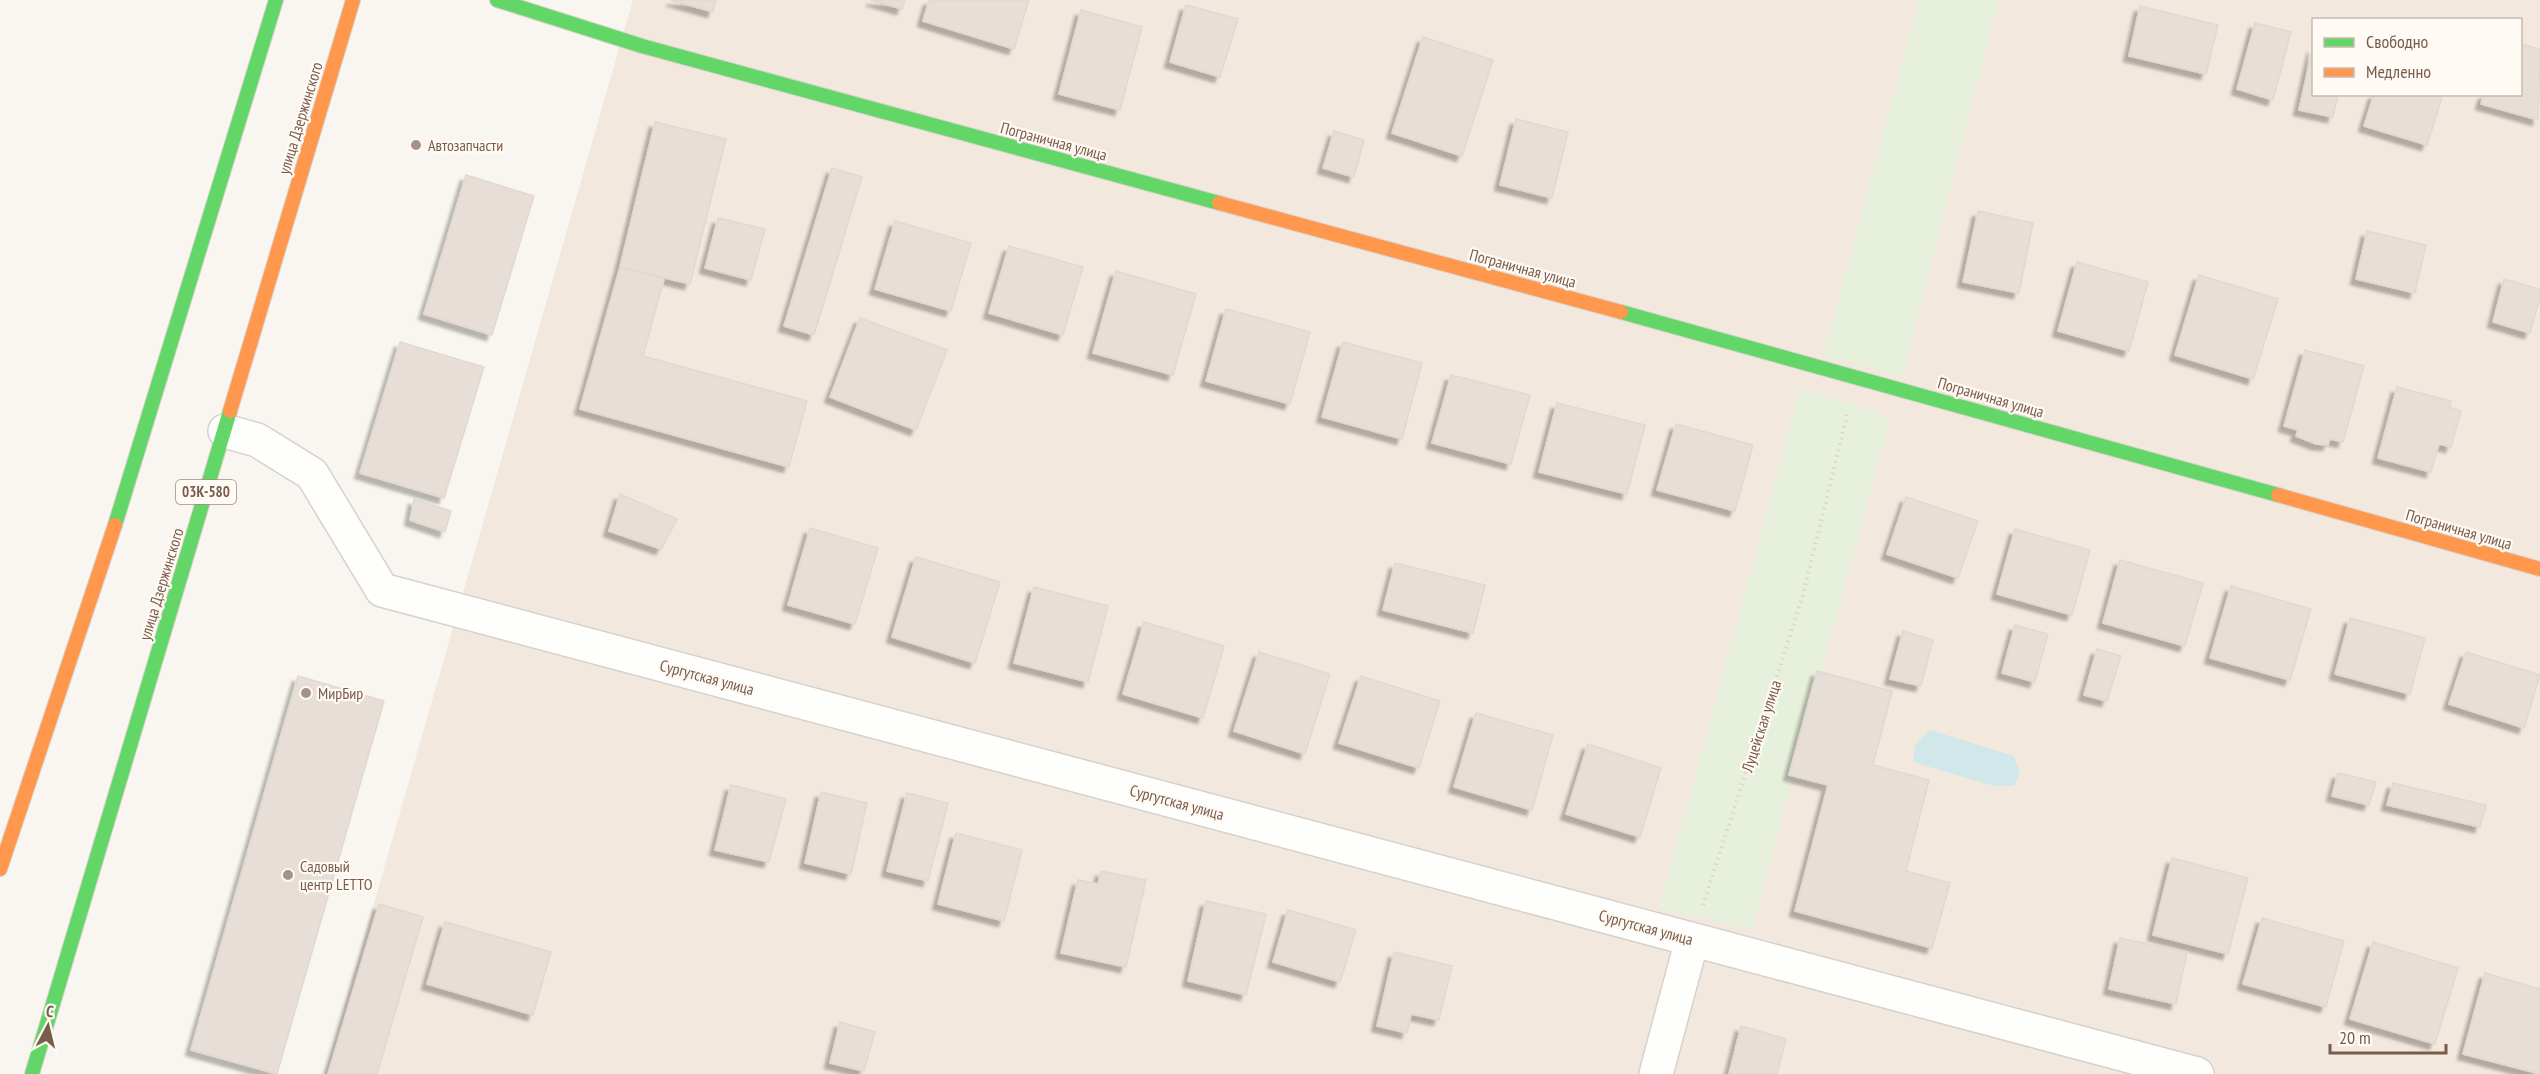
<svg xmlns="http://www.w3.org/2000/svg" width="2540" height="1074" viewBox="0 0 2540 1074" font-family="'PT Sans Narrow',sans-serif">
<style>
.residential{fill:#f2e8de;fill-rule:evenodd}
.green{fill:#e7f0db}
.water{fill:#d0e8ea}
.building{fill:#e6ded7;stroke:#e2d8d2;stroke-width:1.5;filter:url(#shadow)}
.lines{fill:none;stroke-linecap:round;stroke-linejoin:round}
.street-casing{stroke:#d7d1cb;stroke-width:36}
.fast-casing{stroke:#d9d2cb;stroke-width:16}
.slow-casing{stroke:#d9d2cb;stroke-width:16}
.path{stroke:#dcd5d0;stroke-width:4;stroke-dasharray:1.5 4.5;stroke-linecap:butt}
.street{stroke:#fefefd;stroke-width:33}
.fast{stroke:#63d668;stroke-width:14}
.slow{stroke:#ff974d;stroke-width:14}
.poi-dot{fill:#a69286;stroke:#fffaf3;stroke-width:2}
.labels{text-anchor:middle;stroke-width:4.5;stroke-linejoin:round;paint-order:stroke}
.shield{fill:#fffaf3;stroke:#a28b7f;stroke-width:1.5}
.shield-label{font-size:15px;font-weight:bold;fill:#7a5c4d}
.street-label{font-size:16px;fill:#7a5c4d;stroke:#fffaf3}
.poi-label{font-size:16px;fill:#7a5c4d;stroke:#fffaf3;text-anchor:start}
</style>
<defs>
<filter id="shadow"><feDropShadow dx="-5.5" dy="5.5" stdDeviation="1.5" flood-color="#0004"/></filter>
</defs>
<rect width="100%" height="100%" fill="#f9f5f0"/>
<path class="residential" d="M 633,0 L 2540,0 L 2540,1074 L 325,1074 ZM 2314,20 L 2520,20 L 2520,94 L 2314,94 Z"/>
<path class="green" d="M 1919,0 L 1999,0 L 1902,377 L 1823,355 Z
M 1800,389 L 1874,411 L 1890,420 L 1752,930 L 1659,908 Z"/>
<path class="water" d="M 1930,730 L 2014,756 L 2020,773 L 2014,786 L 1994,786 L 1913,762 L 1915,746 Z"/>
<path class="building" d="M 671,0 L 716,0 L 713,12 Z
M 871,0 L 905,0 L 902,9 Z
M 929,0 L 1029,0 L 1014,49 L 923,21 Z
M 1186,5 L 1238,19 L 1220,77 L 1170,62 Z
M 2140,6 L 2218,25 L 2206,74 L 2129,56 Z
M 1081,10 L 1142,27 L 1120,110 L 1059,94 Z
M 2255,23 L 2291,32 L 2273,100 L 2237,89 Z
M 1423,37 L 1493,60 L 1462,156 L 1392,133 Z
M 2520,44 L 2540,49 L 2538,120 L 2481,104 L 2484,94 L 2520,94 Z
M 2313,47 L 2314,94 L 2338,94 L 2333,117 L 2299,110 Z
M 2374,94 L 2443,94 L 2427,145 L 2364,126 Z
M 1516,119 L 1568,132 L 1552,198 L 1500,185 Z
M 655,122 L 726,139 L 690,284 L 620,267 Z
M 1334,131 L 1364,140 L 1354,177 L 1323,168 Z
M 832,168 L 862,177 L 814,335 L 784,326 Z
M 466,175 L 534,196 L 492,335 L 424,314 Z
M 1978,211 L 2033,223 L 2019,293 L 1963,282 Z
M 718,218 L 765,229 L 751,280 L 705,268 Z
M 895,221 L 971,243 L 951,311 L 875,289 Z
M 2367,231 L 2426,245 L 2415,293 L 2356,279 Z
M 1009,246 L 1083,267 L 1063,335 L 989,313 Z
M 2077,262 L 2148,282 L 2129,351 L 2058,331 Z
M 620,267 L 664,279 L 643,356 L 807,401 L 789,467 L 580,409 Z
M 1116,271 L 1196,294 L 1173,375 L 1093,353 Z
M 2199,275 L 2278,299 L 2253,379 L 2175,355 Z
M 2504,279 L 2540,289 L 2540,298 L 2530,333 L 2493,322 Z
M 1226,309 L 1310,332 L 1290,404 L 1206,381 Z
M 860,318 L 947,350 L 916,430 L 830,397 Z
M 400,342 L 484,367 L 444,498 L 360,473 Z
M 1343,342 L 1422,363 L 1402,439 L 1322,417 Z
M 2305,350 L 2364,366 L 2343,442 L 2330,439 L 2328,445 L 2316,444 L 2296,436 L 2298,430 L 2284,426 Z
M 1451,375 L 1530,395 L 1511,464 L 1432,443 Z
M 2397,387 L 2451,401 L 2449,407 L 2461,411 L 2451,447 L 2439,444 L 2431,472 L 2378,458 Z
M 1557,403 L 1645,425 L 1627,494 L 1539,472 Z
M 1676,424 L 1753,445 L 1735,511 L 1657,490 Z
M 620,494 L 677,519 L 661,549 L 609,531 Z
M 1906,497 L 1978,521 L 1958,578 L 1887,554 Z
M 414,499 L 451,511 L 445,532 L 410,520 Z
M 810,528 L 878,548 L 855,624 L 788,605 Z
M 2015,529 L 2090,550 L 2072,615 L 1997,594 Z
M 916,557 L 1000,582 L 975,663 L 892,637 Z
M 2120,560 L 2203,583 L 2185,646 L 2103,623 Z
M 1395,563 L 1485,585 L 1473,633 L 1383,610 Z
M 2231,586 L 2311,609 L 2290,680 L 2210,658 Z
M 1034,587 L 1108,606 L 1088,682 L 1014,663 Z
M 2350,618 L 2425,638 L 2410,694 L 2335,674 Z
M 1144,622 L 1224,646 L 1203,718 L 1123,694 Z
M 2015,625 L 2048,634 L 2035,682 L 2002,673 Z
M 1903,631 L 1933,640 L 1921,686 L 1890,679 Z
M 2097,649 L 2121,656 L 2107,701 L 2084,695 Z
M 1259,652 L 1330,674 L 1305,754 L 1234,731 Z
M 2466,652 L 2540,675 L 2524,728 L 2449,704 Z
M 1817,671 L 1892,691 L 1873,765 L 1929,780 L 1906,871 L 1950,883 L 1932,948 L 1795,911 L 1828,785 L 1789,775 Z
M 298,676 L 384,701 L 277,1074 L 191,1050 Z
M 1361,676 L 1440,701 L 1419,768 L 1339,743 Z
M 1476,713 L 1553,735 L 1532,810 L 1454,787 Z
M 1588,744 L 1661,768 L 1640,837 L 1566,814 Z
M 2338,773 L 2376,782 L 2369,805 L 2332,796 Z
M 2393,783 L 2486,805 L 2480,827 L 2387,805 Z
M 731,785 L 786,799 L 769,862 L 715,850 Z
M 821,792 L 867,803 L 851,874 L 805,863 Z
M 907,793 L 948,803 L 928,881 L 887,871 Z
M 956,833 L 1022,850 L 1004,921 L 938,904 Z
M 2172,858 L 2248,878 L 2228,954 L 2153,935 Z
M 1101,871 L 1146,880 L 1126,967 L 1061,953 L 1078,880 L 1098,884 Z
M 1206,901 L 1266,914 L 1246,995 L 1188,981 Z
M 379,904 L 423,917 L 377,1074 L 328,1074 Z
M 1288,910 L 1356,930 L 1340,982 L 1273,962 Z
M 2262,918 L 2344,941 L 2326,1007 L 2243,984 Z
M 445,922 L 551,952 L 533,1015 L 427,984 Z
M 2120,938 L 2187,952 L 2176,1004 L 2109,989 Z
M 2373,942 L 2458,968 L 2435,1044 L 2350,1019 Z
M 1394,952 L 1452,966 L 1439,1020 L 1411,1014 L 1407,1033 L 1377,1026 Z
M 2485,973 L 2540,989 L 2540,1074 L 2463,1054 Z
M 840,1022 L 875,1032 L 864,1071 L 830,1063 Z
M 1741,1026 L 1786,1039 L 1777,1074 L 1729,1074 Z"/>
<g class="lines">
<g class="street-casing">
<path id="street" d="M 225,431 L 257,440 L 312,474 L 382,590 L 2197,1074
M 1656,1074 L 1692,940"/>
</g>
<g class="fast-casing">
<path id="fast" d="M 497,0 L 642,46 L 1219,203
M 1621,312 L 2278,495
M 115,525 L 276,0
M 32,1074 L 230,411"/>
</g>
<g class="slow-casing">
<path id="slow" d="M 1219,203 L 1621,312
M 230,411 L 353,0
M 2278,495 L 2540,569
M 0,869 L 115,525"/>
</g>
<path class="path" d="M 1703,905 L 1803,595 L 1848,411"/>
<use href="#street" class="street"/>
<use href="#fast" class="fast"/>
<use href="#slow" class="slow"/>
</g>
<g class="poi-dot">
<circle cx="416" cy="145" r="6"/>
<circle cx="306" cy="693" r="6"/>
<circle cx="288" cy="875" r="6"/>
</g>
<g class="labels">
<rect class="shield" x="176" y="480" width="60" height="24" rx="4.5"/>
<g class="shield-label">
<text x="206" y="497">03К-580</text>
</g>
<g class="street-label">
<text transform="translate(300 118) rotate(-73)" y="6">улица Дзержинского</text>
<text transform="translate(1054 141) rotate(15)" y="6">Пограничная улица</text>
<text transform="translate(1523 268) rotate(15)" y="6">Пограничная улица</text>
<text transform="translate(1991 397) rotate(16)" y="6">Пограничная улица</text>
<text transform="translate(2459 529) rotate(16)" y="6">Пограничная улица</text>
<text transform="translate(161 584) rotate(-73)" y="6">улица Дзержинского</text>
<text transform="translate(707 677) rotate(15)" y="6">Сургутская улица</text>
<text transform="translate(1761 726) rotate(-72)" y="6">Луцейская улица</text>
<text transform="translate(1177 802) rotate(15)" y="6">Сургутская улица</text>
<text transform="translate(1646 927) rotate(15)" y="6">Сургутская улица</text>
</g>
<g class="poi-label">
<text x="428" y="151">Автозапчасти</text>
<text x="318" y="699">МирБир</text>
<text x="300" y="872">Садовый<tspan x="300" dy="18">центр LETTO</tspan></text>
</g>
</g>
<rect x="2312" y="18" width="210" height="78" fill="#fffaf3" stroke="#cabbb1" stroke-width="1.5"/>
<rect x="2324" y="38" width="30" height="9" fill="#63d668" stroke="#cabbb1" stroke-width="1.5"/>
<text x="2366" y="48" font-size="18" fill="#7a5c4d">Свободно</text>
<rect x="2324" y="68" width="30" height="9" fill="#ff974d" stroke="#cabbb1" stroke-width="1.5"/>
<text x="2366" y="78" font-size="18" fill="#7a5c4d">Медленно</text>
<g transform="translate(48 1026) rotate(7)" stroke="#fffaf3" stroke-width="4.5" paint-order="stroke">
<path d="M0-4.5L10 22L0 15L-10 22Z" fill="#7a5c4d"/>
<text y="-9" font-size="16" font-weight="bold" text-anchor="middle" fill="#7a5c4d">С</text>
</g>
<path d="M2330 1044v9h116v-9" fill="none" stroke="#7a5c4d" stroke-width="3"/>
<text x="2339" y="1044" font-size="18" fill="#7a5c4d" stroke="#fffaf3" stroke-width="4.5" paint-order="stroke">20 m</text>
</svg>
